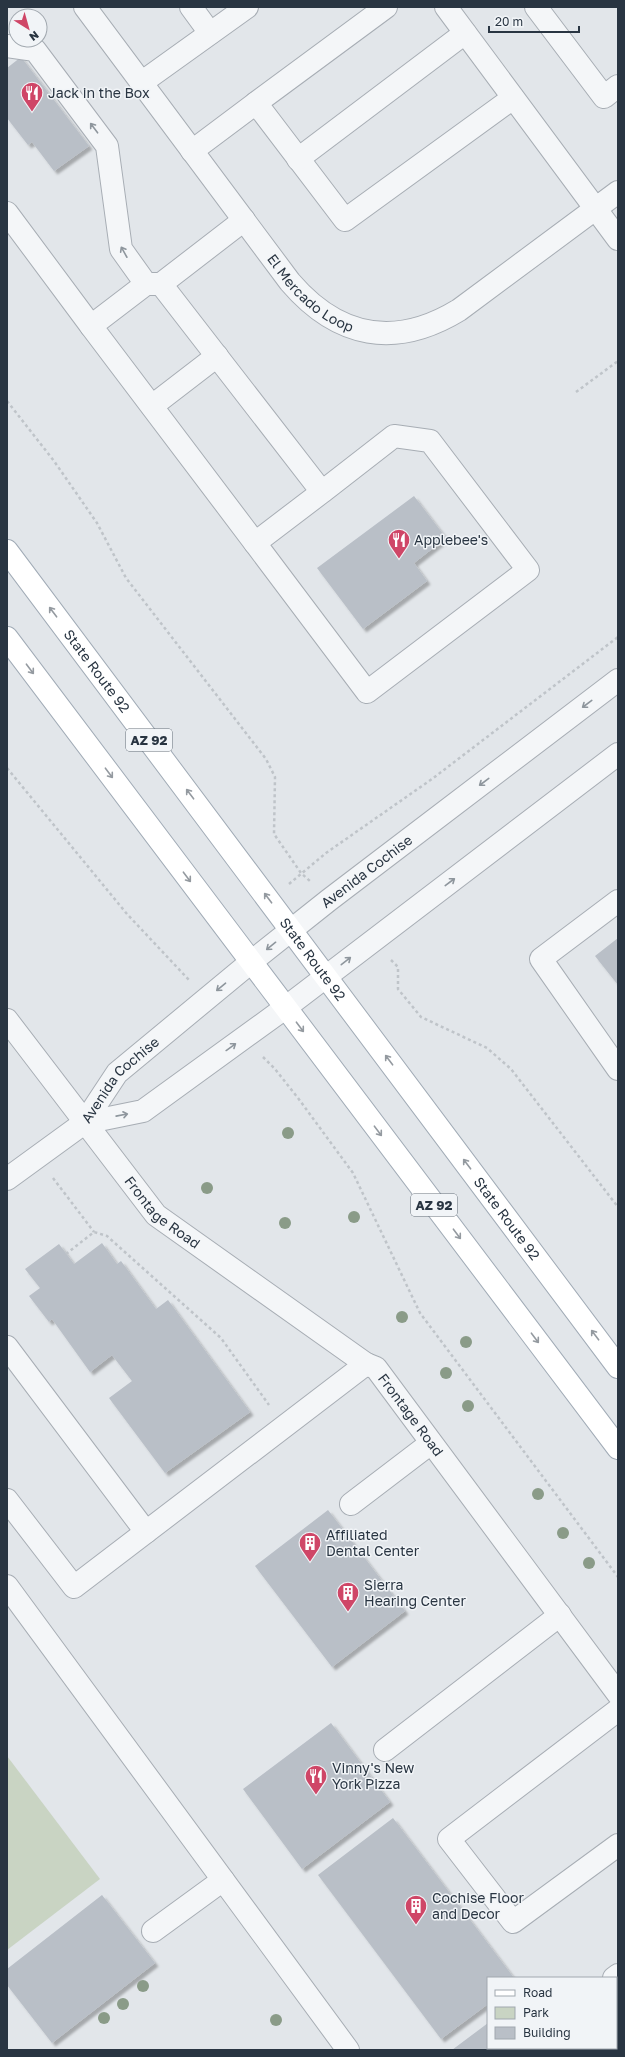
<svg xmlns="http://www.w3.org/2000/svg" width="625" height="2057" viewBox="0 0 625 2057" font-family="'Golos Text',sans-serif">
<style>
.green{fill:#c9d4c3}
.building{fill:#b9bfc7;filter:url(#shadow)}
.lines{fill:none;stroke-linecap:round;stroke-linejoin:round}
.minor-casing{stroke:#a7adb4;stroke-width:24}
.major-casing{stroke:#a1abb6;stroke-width:24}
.path{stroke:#bfc4c9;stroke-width:2.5;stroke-dasharray:3 3;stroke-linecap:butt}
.minor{stroke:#f4f6f8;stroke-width:22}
.major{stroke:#fff;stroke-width:22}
.tree{fill:#8a9b88}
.oneway{stroke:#8e969d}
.oneway2{stroke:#949aa0}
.labels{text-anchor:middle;stroke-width:3;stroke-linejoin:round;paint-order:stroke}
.shield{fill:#f1f4f7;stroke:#656e78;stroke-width:1}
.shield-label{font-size:13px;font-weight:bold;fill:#293542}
.poi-label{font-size:14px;fill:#293542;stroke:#f1f4f7;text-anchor:start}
.street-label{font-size:14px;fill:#293542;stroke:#f1f4f7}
</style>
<defs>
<filter id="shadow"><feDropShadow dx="3.5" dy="3.5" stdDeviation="1" flood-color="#0004"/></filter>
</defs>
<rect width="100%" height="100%" fill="#e2e6ea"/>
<path class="green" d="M 7,1756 L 100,1879 L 7,1950 Z"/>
<path class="building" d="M 21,57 L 89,146 L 54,171 L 32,142 L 28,145 L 7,118 L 7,68 Z
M 414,496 L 446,538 L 414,563 L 427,581 L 363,629 L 317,568 Z
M 618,938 L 618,985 L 595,956 Z
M 102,1243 L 117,1264 L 121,1261 L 156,1309 L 168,1300 L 250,1412 L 165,1473 L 109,1398 L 132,1381 L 112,1355 L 90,1372 L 52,1319 L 49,1322 L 29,1296 L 40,1288 L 25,1269 L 59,1244 L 74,1264 Z
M 328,1510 L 405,1611 L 332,1667 L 255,1566 Z
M 331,1723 L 390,1802 L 302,1869 L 243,1789 Z
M 393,1818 L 514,1978 L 488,1978 L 488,2004 L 441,2039 L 318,1875 Z
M 102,1895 L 155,1963 L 52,2043 L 7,1985 L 7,1969 Z
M 488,2023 L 488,2048 L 555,2048 L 557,2050 L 452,2050 Z"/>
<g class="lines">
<g class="minor-casing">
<g id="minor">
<path id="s1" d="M 85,7 L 290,282 C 338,338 395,349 459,310 L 618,192"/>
<path d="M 191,7 L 210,33"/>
<path d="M 386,7 L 256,103 L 345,220 L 513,98"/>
<path d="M 446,7 L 618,239"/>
<path d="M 536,7 L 604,97 L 618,86"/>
<path d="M 7,46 L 35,50 L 107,146 L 121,249 L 146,284"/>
<path d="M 141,83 L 247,7"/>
<path d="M 192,151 L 256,103"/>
<path d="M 298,159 L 465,33"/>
<path d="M 7,213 L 91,326"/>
<path d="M 244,220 L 161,284 L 322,492 L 394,436 L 430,441 L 528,570 L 367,692 L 255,543 L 322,492"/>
<path d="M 161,284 L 146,284 L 91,326 L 255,543"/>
<path d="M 152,406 L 217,356"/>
<path d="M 618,901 L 541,959 L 618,1069"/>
<path id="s2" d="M 7,1020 L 156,1215 L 366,1364 L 376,1368 L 618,1694"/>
<path d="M 84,1123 L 143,1111 L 285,1008 L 618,754"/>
<path id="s3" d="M 7,1179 L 84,1123 L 117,1073 L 251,962 L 329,900 L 618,680"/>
<path d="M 7,1347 L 146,1532"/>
<path d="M 7,1500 L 74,1587 L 366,1364"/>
<path d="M 351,1504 L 431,1443"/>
<path d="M 7,1586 L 348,2050"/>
<path d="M 618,1710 L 449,1839 L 513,1922 L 618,1845"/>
<path d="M 385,1750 L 560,1615"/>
<path d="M 153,1931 L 223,1880"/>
<path d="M 614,1978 L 618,1975"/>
</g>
</g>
<g class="major-casing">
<g id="major">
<path id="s4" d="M 7,551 L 618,1367"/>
<path d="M 7,638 L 618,1448"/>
</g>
</g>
<path class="path" d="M 576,392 L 618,361
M 7,401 L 54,461 L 97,523 L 126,578 L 266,759 L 275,777 L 274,834 L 301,873 L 310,881
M 7,768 L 127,914 L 189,980
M 289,884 L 326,853 L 432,779 L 618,637
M 391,960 L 398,967 L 398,989 L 421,1017 L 487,1048 L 511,1069 L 618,1207
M 263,1057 L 275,1069 L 298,1098 L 353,1173 L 420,1313 L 618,1577
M 53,1178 L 94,1232
M 66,1254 L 94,1232 L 107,1236 L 221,1338 L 269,1405"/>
<use href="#minor" class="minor"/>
<use href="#major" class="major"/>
</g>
<g class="tree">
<circle cx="288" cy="1133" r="6"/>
<circle cx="207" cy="1188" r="6"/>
<circle cx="354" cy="1217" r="6"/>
<circle cx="285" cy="1223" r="6"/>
<circle cx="402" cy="1317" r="6"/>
<circle cx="466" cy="1342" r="6"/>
<circle cx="446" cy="1373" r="6"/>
<circle cx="468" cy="1406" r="6"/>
<circle cx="538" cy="1494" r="6"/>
<circle cx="563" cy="1533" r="6"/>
<circle cx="589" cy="1563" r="6"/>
<circle cx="143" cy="1986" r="6"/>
<circle cx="123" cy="2004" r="6"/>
<circle cx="104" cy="2018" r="6"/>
<circle cx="276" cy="2020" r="6"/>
</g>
<defs><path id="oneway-shaft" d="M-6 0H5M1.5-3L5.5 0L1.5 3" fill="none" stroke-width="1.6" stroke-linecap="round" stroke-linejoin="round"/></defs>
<g class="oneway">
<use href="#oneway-shaft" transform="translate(94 128) rotate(-127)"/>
<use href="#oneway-shaft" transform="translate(124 252) rotate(-119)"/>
<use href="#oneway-shaft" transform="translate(587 704) rotate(143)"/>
<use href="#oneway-shaft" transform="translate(484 782) rotate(143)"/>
<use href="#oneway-shaft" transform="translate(450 882) rotate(-37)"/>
<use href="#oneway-shaft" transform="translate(271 946) rotate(141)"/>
<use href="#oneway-shaft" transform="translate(346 961) rotate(-38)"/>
<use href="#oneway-shaft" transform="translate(221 987) rotate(140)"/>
<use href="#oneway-shaft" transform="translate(231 1047) rotate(-36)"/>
<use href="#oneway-shaft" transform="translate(122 1115) rotate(-11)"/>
</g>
<g class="oneway2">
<use href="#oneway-shaft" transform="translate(53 612) rotate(-127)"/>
<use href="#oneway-shaft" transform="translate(30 669) rotate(53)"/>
<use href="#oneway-shaft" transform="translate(109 773) rotate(53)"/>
<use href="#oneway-shaft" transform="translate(190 794) rotate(-127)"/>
<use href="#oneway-shaft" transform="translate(187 877) rotate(53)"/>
<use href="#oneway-shaft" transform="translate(268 898) rotate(-127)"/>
<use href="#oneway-shaft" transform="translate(300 1027) rotate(53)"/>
<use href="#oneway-shaft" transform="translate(389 1060) rotate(-127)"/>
<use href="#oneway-shaft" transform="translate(378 1131) rotate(53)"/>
<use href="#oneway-shaft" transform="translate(467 1164) rotate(-127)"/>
<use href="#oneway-shaft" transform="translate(457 1234) rotate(53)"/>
<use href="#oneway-shaft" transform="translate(595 1335) rotate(-127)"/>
<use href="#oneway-shaft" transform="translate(535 1338) rotate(53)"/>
</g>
<defs>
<g id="restaurant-pin" transform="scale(1.15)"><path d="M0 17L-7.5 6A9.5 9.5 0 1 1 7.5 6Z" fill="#cf4667" stroke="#f1f4f7"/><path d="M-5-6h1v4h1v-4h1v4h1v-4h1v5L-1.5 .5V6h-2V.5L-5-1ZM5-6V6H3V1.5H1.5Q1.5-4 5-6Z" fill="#fff"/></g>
<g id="building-pin" transform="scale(1.15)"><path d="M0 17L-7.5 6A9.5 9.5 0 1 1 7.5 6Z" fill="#cf4667" stroke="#f1f4f7"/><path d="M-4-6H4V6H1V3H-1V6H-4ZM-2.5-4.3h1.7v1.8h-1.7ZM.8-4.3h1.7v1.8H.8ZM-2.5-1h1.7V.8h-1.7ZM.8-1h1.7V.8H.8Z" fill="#fff"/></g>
</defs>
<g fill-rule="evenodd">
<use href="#restaurant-pin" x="32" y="93"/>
<use href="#restaurant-pin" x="399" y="540"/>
<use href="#building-pin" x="310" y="1543"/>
<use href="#building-pin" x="348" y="1593"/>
<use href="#restaurant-pin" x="316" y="1776"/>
<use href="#building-pin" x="416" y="1906"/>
</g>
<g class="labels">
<g class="shield">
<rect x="126" y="729" width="46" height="22" rx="3"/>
<rect x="411" y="1194" width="46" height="22" rx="3"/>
</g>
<g class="shield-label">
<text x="149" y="745">AZ 92</text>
<text x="434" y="1210">AZ 92</text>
</g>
<g class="poi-label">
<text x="48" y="98">Jack in the Box</text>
<text x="414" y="545">Applebee's</text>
<text x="326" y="1540">Affiliated<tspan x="326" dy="16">Dental Center</tspan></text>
<text x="364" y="1590">Sierra<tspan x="364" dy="16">Hearing Center</tspan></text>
<text x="332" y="1773">Vinny's New<tspan x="332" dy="16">York Pizza</tspan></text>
<text x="432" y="1903">Cochise Floor<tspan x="432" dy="16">and Decor</tspan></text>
</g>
<g class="street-label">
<text dy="5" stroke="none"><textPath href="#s1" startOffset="366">El Mercado Loop</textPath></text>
<text dy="5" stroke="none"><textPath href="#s4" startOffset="150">State Route 92</textPath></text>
<text dy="5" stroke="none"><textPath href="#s3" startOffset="476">Avenida Cochise</textPath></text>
<text dy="5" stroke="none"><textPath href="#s4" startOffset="510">State Route 92</textPath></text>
<text dy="5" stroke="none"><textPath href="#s3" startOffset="152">Avenida Cochise</textPath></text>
<text dy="5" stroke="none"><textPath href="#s2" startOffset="248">Frontage Road</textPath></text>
<text dy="5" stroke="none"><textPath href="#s4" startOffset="834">State Route 92</textPath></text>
<text dy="5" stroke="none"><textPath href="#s2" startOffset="572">Frontage Road</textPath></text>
</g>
</g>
<rect width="625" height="2057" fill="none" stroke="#293542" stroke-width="16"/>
<rect x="487" y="1977" width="130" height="72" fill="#f1f4f7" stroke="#a1a8af"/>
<rect x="495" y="1990" width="20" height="6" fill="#ffffff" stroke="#a1a8af"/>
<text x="523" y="1997" font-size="12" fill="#293542">Road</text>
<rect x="495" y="2007" width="20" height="12" fill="#c9d4c3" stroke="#a1a8af"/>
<text x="523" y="2017" font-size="12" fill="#293542">Park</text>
<rect x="495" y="2027" width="20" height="12" fill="#b9bfc7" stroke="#a1a8af"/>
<text x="523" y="2037" font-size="12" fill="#293542">Building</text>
<g transform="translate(28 28) rotate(143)"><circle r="19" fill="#f1f4f7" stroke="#a1a8af"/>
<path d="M0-3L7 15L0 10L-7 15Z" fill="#cf4667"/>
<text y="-6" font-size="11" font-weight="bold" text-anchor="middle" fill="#293542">N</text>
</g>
<path d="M489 26v6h90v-6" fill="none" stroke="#293542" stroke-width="2"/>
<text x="495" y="26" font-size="12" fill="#293542" stroke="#f1f4f7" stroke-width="3" paint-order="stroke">20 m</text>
</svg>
